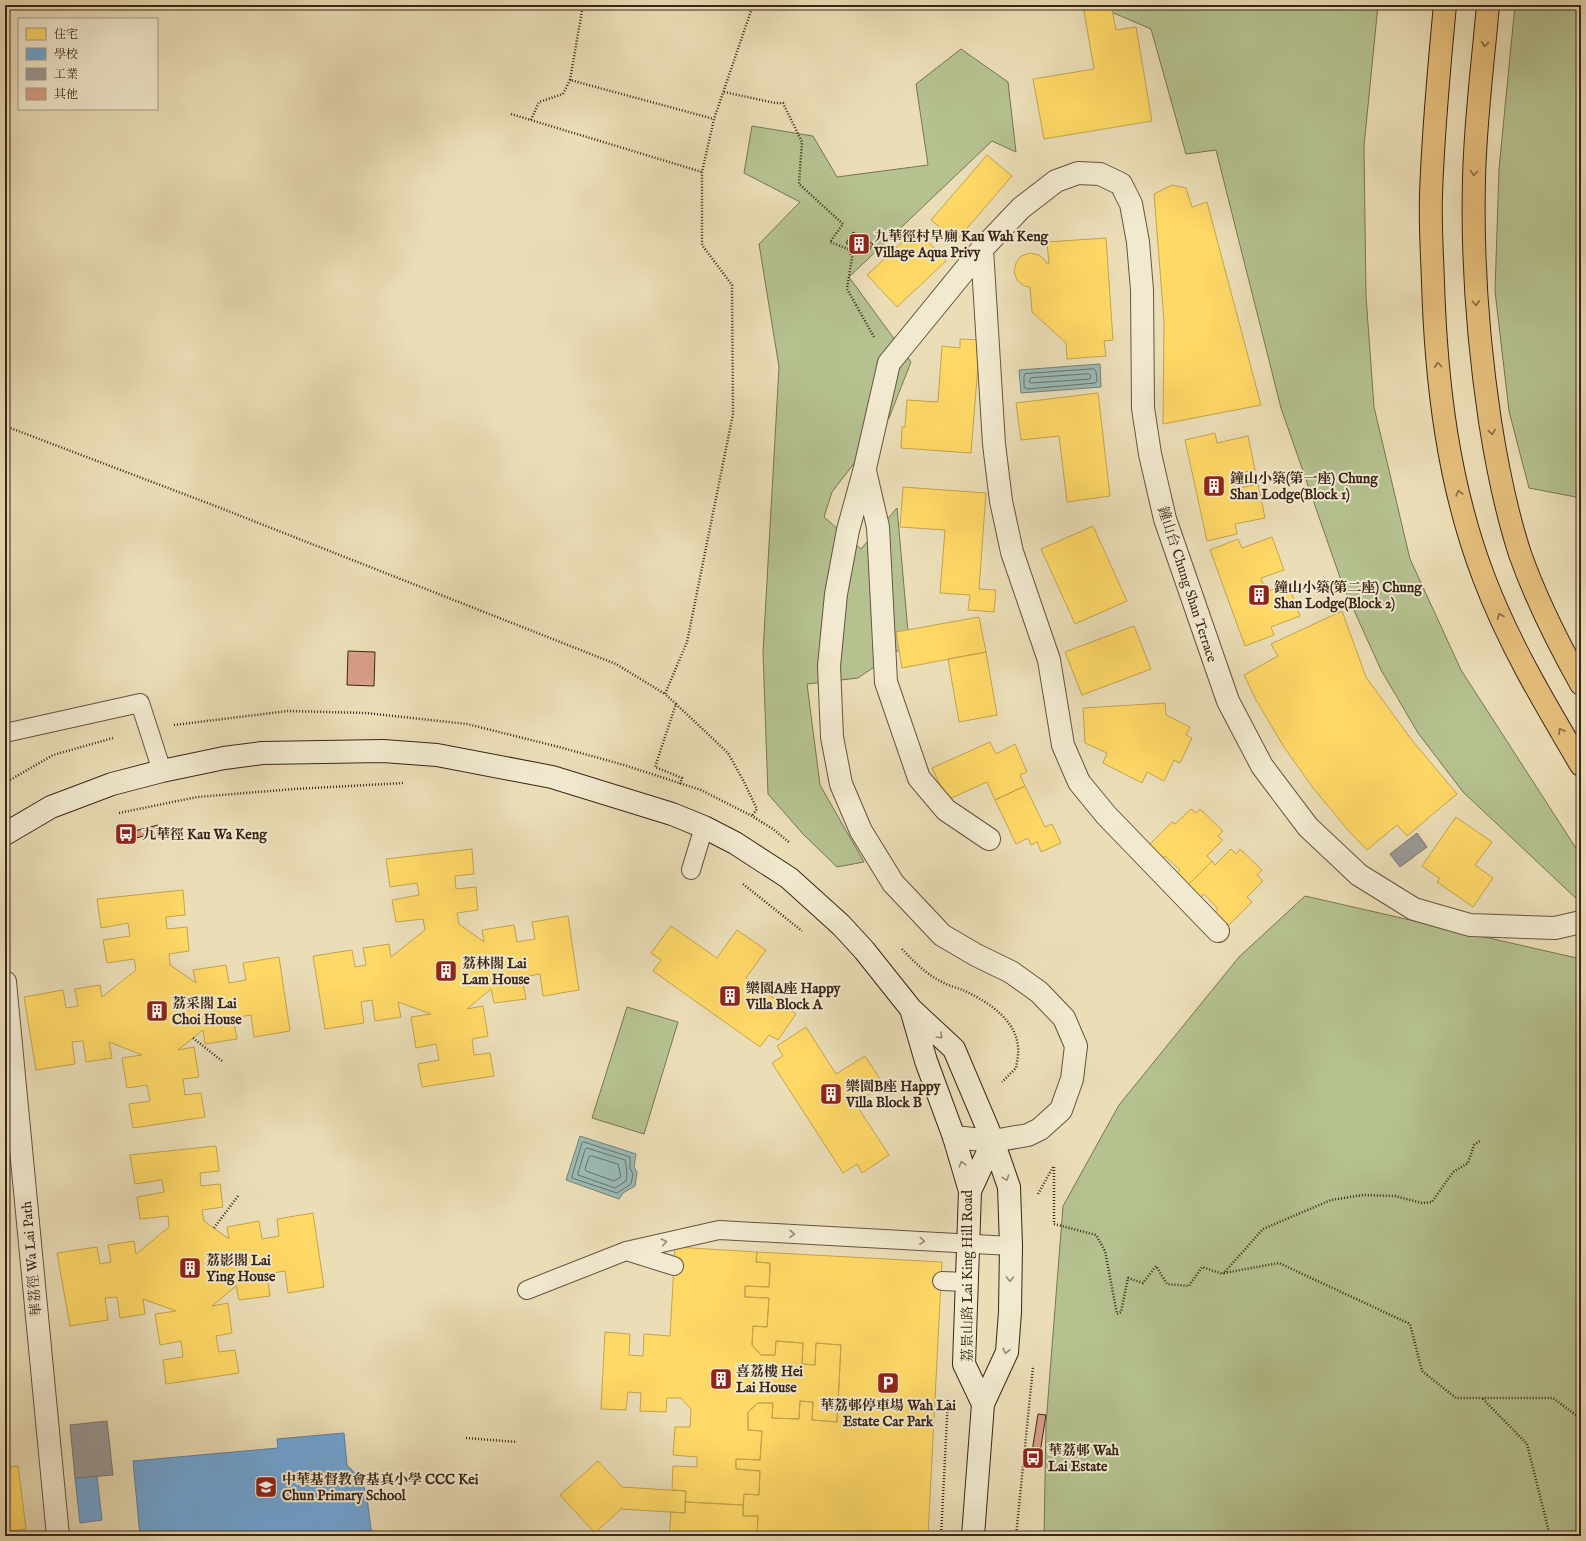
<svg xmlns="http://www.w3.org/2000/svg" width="1586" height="1541" viewBox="0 0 1586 1541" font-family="'IM FELL English','Noto Serif TC',serif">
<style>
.green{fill:#b5c290;stroke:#787454}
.water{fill:#9abbb6;stroke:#747f77}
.homes{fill:#ffd966;stroke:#c4a34f}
.schools{fill:#6fa8dc;stroke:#5f81a2}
.industry{fill:#999;stroke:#7c7673}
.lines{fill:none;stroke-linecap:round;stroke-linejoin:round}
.shore{stroke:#6a7068;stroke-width:1}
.building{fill:#d89e88;stroke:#3a2519}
.lane-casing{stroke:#665340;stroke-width:20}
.street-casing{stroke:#665340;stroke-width:24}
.secondary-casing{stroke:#3a2519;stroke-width:24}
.primary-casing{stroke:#3a2519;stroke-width:24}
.path{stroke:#3a2519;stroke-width:2.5;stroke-dasharray:1 2;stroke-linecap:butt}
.lane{stroke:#f2ead0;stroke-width:18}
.street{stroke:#f2ead0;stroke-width:22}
.secondary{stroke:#f2ead0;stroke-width:22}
.primary{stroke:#e6bf7c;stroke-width:22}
.oneway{stroke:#876a46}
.oneway2{stroke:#968874}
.labels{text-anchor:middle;stroke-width:4;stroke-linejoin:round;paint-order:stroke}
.poi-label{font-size:14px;font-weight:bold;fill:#3a2519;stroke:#f2ead0;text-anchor:start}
.street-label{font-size:14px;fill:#3a2519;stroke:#f2ead0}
</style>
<rect width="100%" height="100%" fill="#ebdeb7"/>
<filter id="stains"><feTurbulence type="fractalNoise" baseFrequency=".005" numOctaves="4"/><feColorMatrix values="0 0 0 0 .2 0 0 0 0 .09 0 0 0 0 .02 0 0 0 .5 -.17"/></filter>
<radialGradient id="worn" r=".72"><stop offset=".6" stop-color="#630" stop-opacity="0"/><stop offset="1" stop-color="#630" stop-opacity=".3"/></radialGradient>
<path class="green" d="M 1095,5 L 1378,5 L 1364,146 L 1366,296 L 1374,407 L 1410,559 L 1461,670 L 1581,856 L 1581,903 L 1463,792 L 1418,733 L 1381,670 L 1343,586 L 1281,408 L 1216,150 L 1186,154 L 1151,29 Z
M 1515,5 L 1581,5 L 1581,498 L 1529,488 L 1509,411 L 1495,291 L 1499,169 Z
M 961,49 L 1008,82 L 1016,152 L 992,141 L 849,277 L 911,362 L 889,418 L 832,492 L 824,517 L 861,549 L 897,508 L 909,643 L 858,678 L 807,684 L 820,785 L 864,862 L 837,867 L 803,834 L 768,794 L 763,652 L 779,367 L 759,244 L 800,202 L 744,173 L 752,126 L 813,136 L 837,177 L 928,165 L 916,84 Z
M 1305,896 L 1581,959 L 1581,1536 L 1044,1536 L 1046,1424 L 1063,1206 L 1119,1105 L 1239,957 Z
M 627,1007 L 678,1022 L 644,1134 L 592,1118 Z"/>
<path class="water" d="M 1100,364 L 1101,387 L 1021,393 L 1019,370 Z
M 580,1136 L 636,1154 L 634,1167 L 637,1172 L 635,1186 L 623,1193 L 619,1199 L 566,1180 Z"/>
<path class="homes" d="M 1083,5 L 1111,5 L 1116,30 L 1136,27 L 1152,121 L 1044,139 L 1033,79 L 1094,69 Z
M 987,155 L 1012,176 L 956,241 L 931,220 Z
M 1172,185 L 1186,188 L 1192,207 L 1207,202 L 1261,405 L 1163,424 L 1164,321 L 1154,194 Z
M 916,229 L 946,261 L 897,307 L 867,275 Z
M 1106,238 L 1113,340 L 1104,341 L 1106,356 L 1067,359 L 1066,343 L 1032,312 L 1030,287 L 1024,286 L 1017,280 L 1014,272 L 1016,263 L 1021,256 L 1030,253 L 1039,255 L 1046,261 L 1047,264 L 1049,264 L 1047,242 Z
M 960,339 L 980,340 L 971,453 L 901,448 L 902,427 L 905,427 L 907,400 L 938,402 L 942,346 L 960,348 Z
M 1098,393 L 1110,496 L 1067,502 L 1059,436 L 1021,440 L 1016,403 Z
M 1215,433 L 1217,443 L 1248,436 L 1255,470 L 1232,475 L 1233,482 L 1235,489 L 1258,484 L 1265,518 L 1235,524 L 1237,534 L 1207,541 L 1185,440 Z
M 903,487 L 986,493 L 979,589 L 996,590 L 994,612 L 968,610 L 970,595 L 940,593 L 945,530 L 900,527 Z
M 1093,526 L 1127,601 L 1075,624 L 1041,549 Z
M 1272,537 L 1284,570 L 1261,578 L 1266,592 L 1288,584 L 1300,616 L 1271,627 L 1274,635 L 1245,646 L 1210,550 L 1238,539 L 1242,548 Z
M 1342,611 L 1366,677 L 1411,739 L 1457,794 L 1407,836 L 1397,825 L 1367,850 L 1348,830 L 1313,788 L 1284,747 L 1256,700 L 1244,675 L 1278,656 L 1271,644 Z
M 979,617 L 986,652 L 902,668 L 896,632 Z
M 1134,626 L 1151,669 L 1082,695 L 1065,652 Z
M 986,652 L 997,715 L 959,722 L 948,659 Z
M 1165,703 L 1166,715 L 1190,727 L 1186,735 L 1192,738 L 1180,763 L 1174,760 L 1164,781 L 1147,772 L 1142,783 L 1103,763 L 1107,753 L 1085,743 L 1083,708 Z
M 990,742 L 996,754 L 1015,744 L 1027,772 L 1020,775 L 1025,786 L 995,800 L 987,782 L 947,800 L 932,768 Z
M 1025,786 L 1045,827 L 1052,824 L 1061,843 L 1041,852 L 1037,842 L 1031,845 L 1028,838 L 1016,844 L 995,800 Z
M 1191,809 L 1196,813 L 1200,809 L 1223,831 L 1218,836 L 1223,840 L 1207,856 L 1212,861 L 1185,888 L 1174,876 L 1180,870 L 1165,856 L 1159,862 L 1146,848 L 1172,822 L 1175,824 Z
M 1456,817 L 1492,842 L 1475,865 L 1493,878 L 1473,907 L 1437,882 L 1440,879 L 1422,866 Z
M 472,849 L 474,874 L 455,876 L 456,889 L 476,887 L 478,910 L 457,913 L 459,924 L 484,942 L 482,930 L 514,925 L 517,942 L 535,939 L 532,922 L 568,916 L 579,990 L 543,996 L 540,974 L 522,977 L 526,999 L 494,1003 L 491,989 L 467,1009 L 483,1006 L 488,1036 L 472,1039 L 474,1055 L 490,1053 L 494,1076 L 422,1087 L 418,1064 L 439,1060 L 436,1044 L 416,1048 L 411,1017 L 431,1014 L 398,1002 L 401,1017 L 375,1021 L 372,1000 L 361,1002 L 364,1023 L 325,1029 L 313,956 L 352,950 L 355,967 L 366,965 L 363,948 L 389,944 L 391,957 L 425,930 L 423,919 L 396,922 L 392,900 L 419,895 L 417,883 L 390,887 L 386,859 Z
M 1231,849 L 1236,854 L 1240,849 L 1262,870 L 1257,875 L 1263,881 L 1247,897 L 1252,902 L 1226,928 L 1212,915 L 1218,909 L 1204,894 L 1198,900 L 1185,888 L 1212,861 L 1215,865 Z
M 183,890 L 185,915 L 166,917 L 167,929 L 187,927 L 189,951 L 169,954 L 170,965 L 196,983 L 193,970 L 226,965 L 229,983 L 246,980 L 243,963 L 279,957 L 290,1031 L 254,1037 L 251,1015 L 233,1018 L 237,1039 L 205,1044 L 203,1030 L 178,1050 L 194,1047 L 199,1077 L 183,1079 L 185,1095 L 201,1093 L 205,1117 L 133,1128 L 129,1104 L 150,1101 L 147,1085 L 127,1088 L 122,1058 L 142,1055 L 109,1042 L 112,1058 L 86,1062 L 83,1041 L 72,1042 L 75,1064 L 36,1070 L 24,997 L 63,990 L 66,1008 L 78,1006 L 75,989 L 100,985 L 102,997 L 136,970 L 134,959 L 107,963 L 103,940 L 130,936 L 128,923 L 101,928 L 97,899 Z
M 671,926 L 717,958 L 737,930 L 766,950 L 746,978 L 796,1014 L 778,1040 L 769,1035 L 760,1047 L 653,971 L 661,960 L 651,953 Z
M 806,1027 L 836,1074 L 865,1056 L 884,1085 L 855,1103 L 889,1155 L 862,1173 L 857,1164 L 843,1173 L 772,1063 L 783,1056 L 777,1046 Z
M 216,1146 L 219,1171 L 200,1173 L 201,1186 L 220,1184 L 223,1207 L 202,1210 L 204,1221 L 229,1239 L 227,1227 L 259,1221 L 262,1239 L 279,1236 L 277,1219 L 313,1213 L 324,1287 L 288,1293 L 285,1271 L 267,1274 L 270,1296 L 239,1300 L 236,1286 L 212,1306 L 228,1303 L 232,1333 L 216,1336 L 219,1352 L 235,1350 L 239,1373 L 166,1384 L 163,1360 L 183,1357 L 181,1341 L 160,1345 L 155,1314 L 176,1311 L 143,1299 L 145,1314 L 120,1318 L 117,1297 L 105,1298 L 108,1320 L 70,1326 L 57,1253 L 97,1247 L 100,1264 L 111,1262 L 108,1245 L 134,1241 L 136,1254 L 169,1227 L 168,1216 L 140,1219 L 137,1197 L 164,1192 L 162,1180 L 135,1184 L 130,1155 Z
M 675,1247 L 757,1252 L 756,1262 L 770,1263 L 769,1287 L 745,1286 L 745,1297 L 769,1298 L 767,1327 L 753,1326 L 752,1345 L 761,1355 L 775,1355 L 776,1341 L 803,1343 L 802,1364 L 815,1365 L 816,1343 L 841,1345 L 837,1422 L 812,1420 L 813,1402 L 800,1401 L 799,1419 L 772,1418 L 773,1403 L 758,1403 L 748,1412 L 748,1430 L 762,1431 L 760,1460 L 736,1459 L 736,1469 L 760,1471 L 759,1495 L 744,1494 L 743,1505 L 685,1502 L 686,1491 L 672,1490 L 673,1466 L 697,1467 L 697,1457 L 673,1455 L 675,1427 L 690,1427 L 691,1409 L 681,1398 L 667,1398 L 666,1412 L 640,1411 L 641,1393 L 628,1392 L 626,1410 L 601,1409 L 605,1332 L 630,1334 L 629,1355 L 643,1356 L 644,1334 L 670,1336 Z
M 757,1252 L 942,1262 L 928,1536 L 757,1536 L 758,1516 L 743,1516 L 744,1494 L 759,1495 L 760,1471 L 736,1469 L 736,1459 L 760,1460 L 762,1431 L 748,1430 L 748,1412 L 758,1403 L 773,1403 L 772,1418 L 799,1419 L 800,1401 L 813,1402 L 812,1420 L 837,1422 L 841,1345 L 816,1343 L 815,1365 L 802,1364 L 803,1343 L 776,1341 L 775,1355 L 761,1355 L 752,1345 L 753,1326 L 767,1327 L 769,1298 L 745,1297 L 745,1286 L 769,1287 L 770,1272 L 770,1263 L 756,1262 Z
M 598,1461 L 622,1487 L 686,1491 L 685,1513 L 621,1509 L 595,1533 L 560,1495 Z
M 18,1466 L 26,1529 L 5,1532 L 5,1468 Z
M 685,1502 L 743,1505 L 743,1516 L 758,1516 L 757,1536 L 669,1536 L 671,1512 L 685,1513 Z"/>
<path class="schools" d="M 344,1433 L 347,1465 L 358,1476 L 366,1491 L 372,1536 L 140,1536 L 133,1461 L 278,1448 L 277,1439 Z
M 97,1476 L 102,1520 L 80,1523 L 75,1478 Z"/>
<path class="industry" d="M 1417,833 L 1427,847 L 1400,867 L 1390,854 Z
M 107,1421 L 113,1475 L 75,1478 L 70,1425 Z"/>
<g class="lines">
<path class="shore" d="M 1094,369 L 1096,371 L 1097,381 L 1095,383 L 1027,389 L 1024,387 L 1024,376 L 1025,374 Z
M 1089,374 L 1091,376 L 1090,379 L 1031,383 L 1029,382 L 1031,378 Z
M 584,1142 L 630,1157 L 630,1168 L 633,1174 L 631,1184 L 617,1193 L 572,1178 L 572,1176 L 582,1143 Z
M 587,1148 L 625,1160 C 626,1165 628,1176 626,1181 L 615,1188 L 578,1175 L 578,1173 L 585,1150 Z
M 592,1156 L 618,1164 L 621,1177 L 614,1181 L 586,1171 L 585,1169 L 589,1157 Z"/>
</g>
<path class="building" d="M 853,232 L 873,244 L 866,255 L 846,243 Z
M 348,651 L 375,652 L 374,686 L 347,685 Z
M 158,825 L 160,832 L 132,839 L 130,832 Z
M 1038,1414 L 1046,1415 L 1039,1459 L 1031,1458 Z"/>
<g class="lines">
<g class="lane-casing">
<path id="lane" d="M 5,733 L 140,703 L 162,771
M 691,870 L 704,827
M 626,1251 L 674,1266
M 942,1281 L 967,1282
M 527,1290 L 626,1251 L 719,1230 L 1011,1246"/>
</g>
<g class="street-casing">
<path id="street" d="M 982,249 L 994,444 L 1001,501 L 1012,552 L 1049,660 L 1063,745 L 1079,782 L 1106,815 L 1218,931
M 865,471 L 878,527 L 886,682 L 919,778 L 946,810 L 989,839
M 5,982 L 58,1536
M 954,1137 L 993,1141 L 1028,1135 L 1040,1129 L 1061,1110 L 1072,1079 L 1076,1046 L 1064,1018 L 1039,992 L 1011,972 L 976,955 L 942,935 L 893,883 L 861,831 L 841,784 L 832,737 L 829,666 L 836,594 L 848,530 L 865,468 L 889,363 L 982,249 L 1021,208 L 1056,181 L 1078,173 L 1100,174 L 1121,184 L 1131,204 L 1138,242 L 1142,290 L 1143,408 L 1150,454 L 1165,519 L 1228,701 L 1262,766 L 1308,827 L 1359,875 L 1414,909 L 1470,925 L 1555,928 L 1581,922"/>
</g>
<g class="secondary-casing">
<path id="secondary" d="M 5,834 L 51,807 L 112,784 L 162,771 L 224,758 L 262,753 L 383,751 L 437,755 L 552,777 L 672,814 L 704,827 L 735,843 L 789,878 L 841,925 L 864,950 L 911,1009 L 954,1049 L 993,1141 L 1009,1187 L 1011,1246 L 1010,1312 L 1007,1352 L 983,1404 L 973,1536
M 911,1009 L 926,1061 L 954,1137 L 970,1191 L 964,1364 L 983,1404
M 970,1191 L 993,1141"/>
</g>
<g class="primary-casing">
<path id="primary" d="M 1445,5 C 1439,68 1433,132 1431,195 C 1430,224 1432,253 1433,282 C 1436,382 1448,484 1484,578 C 1509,644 1545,704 1581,765
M 1488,5 C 1483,63 1475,122 1474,180 C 1472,261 1478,341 1490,421 C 1497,466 1506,511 1520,554 C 1536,599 1558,643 1581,684"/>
</g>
<path class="path" d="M 583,5 L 570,80 L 714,119
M 724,92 L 775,103 L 783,103 L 802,142 L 799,184 L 843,224 L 830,242 L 848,249 L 852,257 L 847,289 L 874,337
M 511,114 L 702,172
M 531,120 L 539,102 L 563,94 L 570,80
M 1581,324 L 1578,354 L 1581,416
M 5,426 L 218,507 L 616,664 L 665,694
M 676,704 L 728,753 L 743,780 L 757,809 L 752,816
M 174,725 L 288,711 L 366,713 L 467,724 L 559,747 L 624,765 L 701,790 L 752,816 L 773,829 L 790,843
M 5,783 L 53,755 L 113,738
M 680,784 L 682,778 L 655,767 L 676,704 L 665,694 L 687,642 L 733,414 L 732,285 L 702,245 L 702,172 L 714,119 L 753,5
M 119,813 L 197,797 L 294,789 L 404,783
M 743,884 L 802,931
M 902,949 C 914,962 926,974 942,982 C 949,986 958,988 965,991 C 988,1002 1015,1019 1018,1046 C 1019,1053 1017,1061 1016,1068 L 1002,1082
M 193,1038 L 222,1061
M 1054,1167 L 1054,1224 L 1096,1235 L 1105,1251 L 1117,1314 L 1121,1312 L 1128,1278 L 1143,1283 L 1156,1266 L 1167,1284 L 1189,1286 L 1202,1267 L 1223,1274 L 1263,1229 L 1331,1200 L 1363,1195 L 1395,1196 L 1422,1203 L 1432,1202 L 1453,1172 L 1468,1163 L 1474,1145 L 1481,1140
M 1038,1194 L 1053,1167
M 214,1228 L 238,1196
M 1224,1273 L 1279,1263 L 1410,1324 L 1422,1371 L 1456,1398 L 1553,1398 L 1581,1419
M 1483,1399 L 1527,1444 L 1550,1536
M 466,1438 L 517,1442
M 941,1536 L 948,1399
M 1016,1536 L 1033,1367"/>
<use href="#lane" class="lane"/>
<use href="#street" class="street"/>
<use href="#secondary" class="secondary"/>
<use href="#primary" class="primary"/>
</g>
<defs><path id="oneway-chevron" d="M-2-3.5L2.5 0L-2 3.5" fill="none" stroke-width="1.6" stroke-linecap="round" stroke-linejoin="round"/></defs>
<g class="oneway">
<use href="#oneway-chevron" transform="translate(1485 44) rotate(95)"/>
<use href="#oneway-chevron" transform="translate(1474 173) rotate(94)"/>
<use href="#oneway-chevron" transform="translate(1476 303) rotate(87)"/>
<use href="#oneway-chevron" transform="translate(1438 365) rotate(-95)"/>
<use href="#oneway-chevron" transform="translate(1492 432) rotate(81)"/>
<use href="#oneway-chevron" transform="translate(1459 493) rotate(-105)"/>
<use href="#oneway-chevron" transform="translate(1500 616) rotate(-113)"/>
<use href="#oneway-chevron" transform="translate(1561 731) rotate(-121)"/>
</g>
<g class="oneway2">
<use href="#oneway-chevron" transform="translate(940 1036) rotate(42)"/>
<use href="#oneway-chevron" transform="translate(962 1164) rotate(-106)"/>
<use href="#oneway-chevron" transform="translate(1006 1178) rotate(71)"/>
<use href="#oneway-chevron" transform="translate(792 1234) rotate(3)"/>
<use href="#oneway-chevron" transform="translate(922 1241) rotate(3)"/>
<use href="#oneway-chevron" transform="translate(664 1242) rotate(-12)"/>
<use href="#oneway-chevron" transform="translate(1010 1279) rotate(91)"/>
<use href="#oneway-chevron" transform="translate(1006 1351) rotate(103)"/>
</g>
<defs>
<g id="building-square" transform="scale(1.15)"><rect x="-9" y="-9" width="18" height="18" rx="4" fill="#8f2418" stroke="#f2ead0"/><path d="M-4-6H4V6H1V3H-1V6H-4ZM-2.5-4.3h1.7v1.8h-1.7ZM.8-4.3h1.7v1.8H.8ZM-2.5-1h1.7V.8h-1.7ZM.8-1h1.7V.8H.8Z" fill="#fff"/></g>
<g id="bus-square" transform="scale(1.15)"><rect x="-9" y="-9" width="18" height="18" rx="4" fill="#8f2418" stroke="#f2ead0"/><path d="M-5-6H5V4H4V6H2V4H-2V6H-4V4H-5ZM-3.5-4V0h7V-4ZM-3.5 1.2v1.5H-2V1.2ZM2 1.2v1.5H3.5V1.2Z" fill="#fff"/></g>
<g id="parking-square" transform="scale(1.15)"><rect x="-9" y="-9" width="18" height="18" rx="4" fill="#8f2418" stroke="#f2ead0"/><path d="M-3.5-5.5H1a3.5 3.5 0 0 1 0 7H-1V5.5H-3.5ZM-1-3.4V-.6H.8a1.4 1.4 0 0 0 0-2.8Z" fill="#fff"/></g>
<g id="school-square" transform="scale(1.15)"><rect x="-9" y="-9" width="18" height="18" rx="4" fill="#8f2418" stroke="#f2ead0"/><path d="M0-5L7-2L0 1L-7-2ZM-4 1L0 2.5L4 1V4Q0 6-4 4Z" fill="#fff"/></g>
</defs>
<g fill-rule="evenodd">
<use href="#building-square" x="859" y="244"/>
<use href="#building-square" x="1214" y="486"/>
<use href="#building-square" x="1259" y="595"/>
<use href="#bus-square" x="126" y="834"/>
<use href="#building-square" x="446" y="971"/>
<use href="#building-square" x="730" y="996"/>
<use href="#building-square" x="157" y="1011"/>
<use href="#building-square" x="831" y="1094"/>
<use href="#building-square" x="190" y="1268"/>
<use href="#building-square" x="721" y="1379"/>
<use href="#parking-square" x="888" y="1383"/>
<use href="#bus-square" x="1033" y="1458"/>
<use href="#school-square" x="266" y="1487"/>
</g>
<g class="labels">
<g class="poi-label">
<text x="874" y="241">九華徑村旱廁 Kau Wah Keng<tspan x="874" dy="16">Village Aqua Privy</tspan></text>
<text x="1230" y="483">鐘山小築(第一座) Chung<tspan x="1230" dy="16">Shan Lodge(Block 1)</tspan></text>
<text x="1274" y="592">鐘山小築(第二座) Chung<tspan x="1274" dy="16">Shan Lodge(Block 2)</tspan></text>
<text x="142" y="839">九華徑 Kau Wa Keng</text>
<text x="462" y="968">荔林閣 Lai<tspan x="462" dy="16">Lam House</tspan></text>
<text x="746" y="993">樂園A座 Happy<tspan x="746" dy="16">Villa Block A</tspan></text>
<text x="172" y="1008">荔采閣 Lai<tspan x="172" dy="16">Choi House</tspan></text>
<text x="846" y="1091">樂園B座 Happy<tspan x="846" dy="16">Villa Block B</tspan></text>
<text x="206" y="1265">荔影閣 Lai<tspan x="206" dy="16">Ying House</tspan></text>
<text x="736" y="1376">喜荔樓 Hei<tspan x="736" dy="16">Lai House</tspan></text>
<text x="888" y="1410" text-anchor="middle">華荔邨停車場 Wah Lai<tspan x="888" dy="16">Estate Car Park</tspan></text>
<text x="1048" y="1455">華荔邨 Wah<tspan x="1048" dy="16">Lai Estate</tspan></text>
<text x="282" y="1484">中華基督教會基真小學 CCC Kei<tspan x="282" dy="16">Chun Primary School</tspan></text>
</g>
<g class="street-label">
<text transform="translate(1188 584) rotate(72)" y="5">鐘山台 Chung Shan Terrace</text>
<text transform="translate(31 1259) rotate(-95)" y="5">華荔徑 Wa Lai Path</text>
<text transform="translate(967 1276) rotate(-90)" y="5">荔景山路 Lai King Hill Road</text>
</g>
</g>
<rect width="1586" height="1541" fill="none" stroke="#ebdeb7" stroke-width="20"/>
<rect x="6" y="6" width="1574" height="1529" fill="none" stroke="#3a2519" stroke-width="2"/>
<rect x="10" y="10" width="1566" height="1521" fill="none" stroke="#3a2519"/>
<rect x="18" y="18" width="140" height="92" fill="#f2ead0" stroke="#a89b87"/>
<rect x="26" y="28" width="20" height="12" fill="#ffd966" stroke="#a89b87"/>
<text x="54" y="38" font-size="12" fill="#3a2519">住宅</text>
<rect x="26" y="48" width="20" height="12" fill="#6fa8dc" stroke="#a89b87"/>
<text x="54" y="58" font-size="12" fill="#3a2519">學校</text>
<rect x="26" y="68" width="20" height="12" fill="#999999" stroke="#a89b87"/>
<text x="54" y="78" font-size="12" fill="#3a2519">工業</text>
<rect x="26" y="88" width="20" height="12" fill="#d89e88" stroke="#a89b87"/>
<text x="54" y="98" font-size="12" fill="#3a2519">其他</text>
<rect width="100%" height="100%" filter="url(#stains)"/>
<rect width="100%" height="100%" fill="url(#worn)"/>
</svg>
